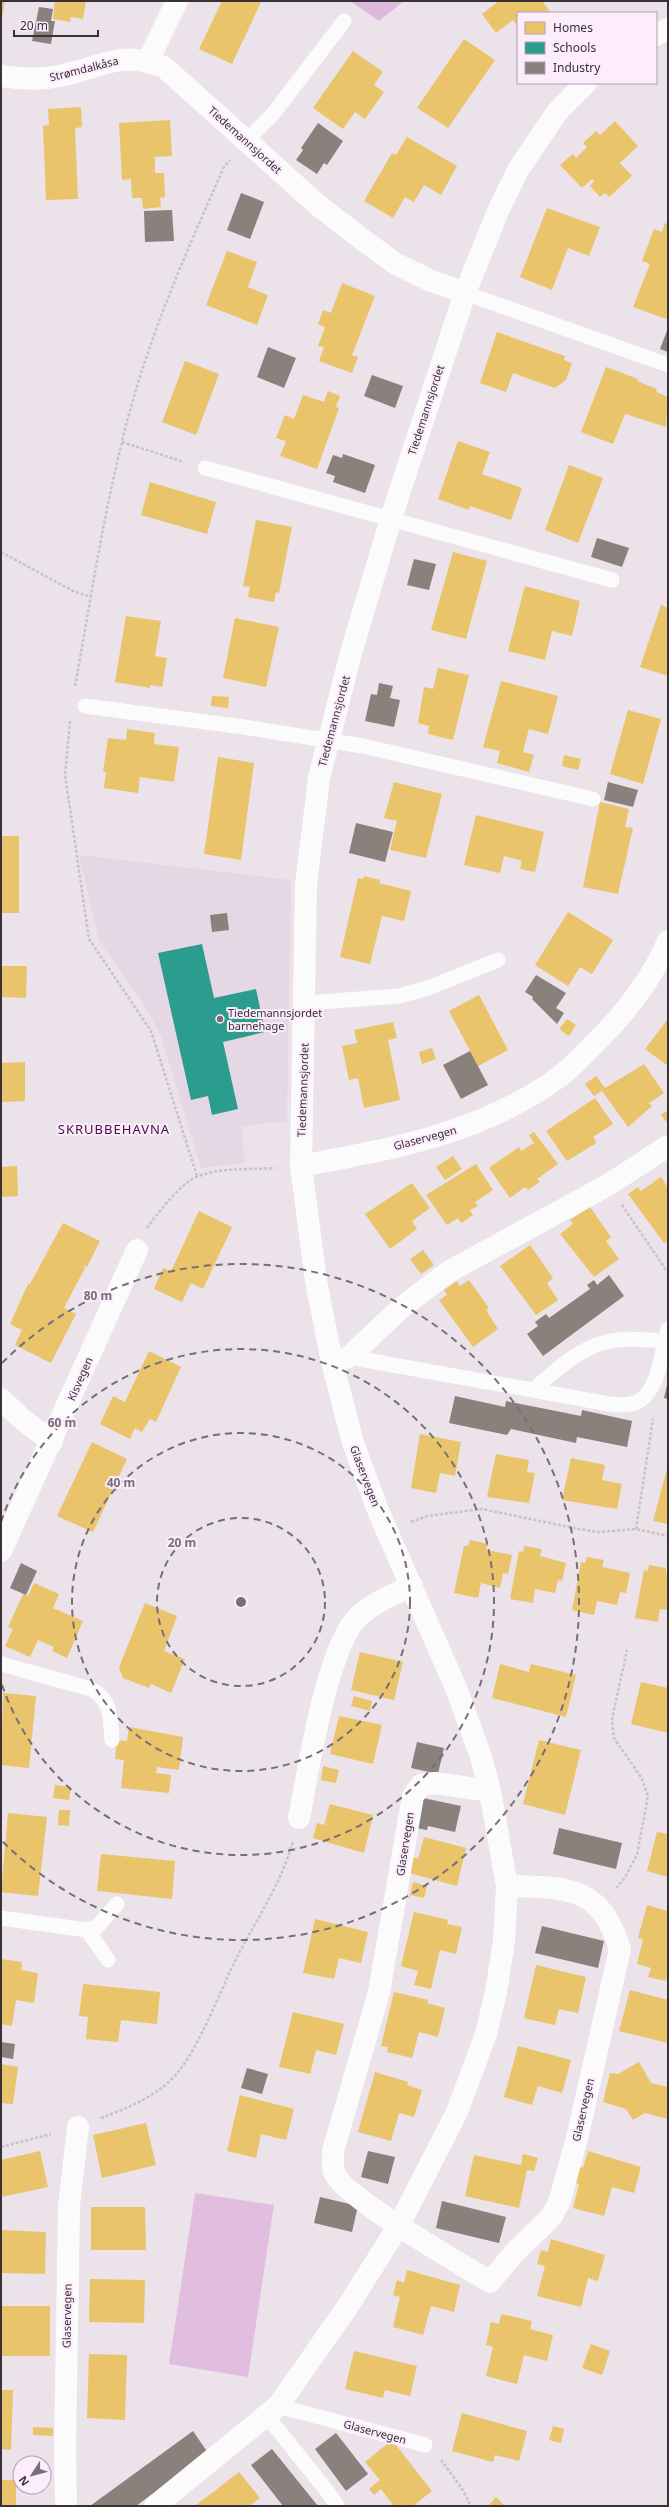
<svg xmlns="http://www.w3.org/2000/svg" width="669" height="2507" viewBox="0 0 669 2507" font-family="'Noto Sans',sans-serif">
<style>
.built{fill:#e6d7e5}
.green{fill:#e1bee0}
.forest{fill:#dcbadb}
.homes{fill:#e9c46a}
.schools{fill:#2a9d8f}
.industry{fill:#8a817c}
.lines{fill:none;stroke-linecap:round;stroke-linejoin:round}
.path{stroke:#c7c3c7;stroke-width:2.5;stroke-dasharray:3 2;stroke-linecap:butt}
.service{stroke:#fcfbfc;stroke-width:15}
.minor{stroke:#fcfbfc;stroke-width:22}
.ring{fill:none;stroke:#776f76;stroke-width:2;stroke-dasharray:7 5}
.poi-dot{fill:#776f76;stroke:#fdecfc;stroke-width:1.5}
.labels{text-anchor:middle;stroke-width:4;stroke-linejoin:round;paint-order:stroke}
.street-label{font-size:11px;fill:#383137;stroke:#fdecfc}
.poi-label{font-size:11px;fill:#383137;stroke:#fdecfc;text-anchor:start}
.quarter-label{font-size:13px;letter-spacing:1px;fill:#421142;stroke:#fdecfc}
.centre{fill:#776f76;stroke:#fdecfc;stroke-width:2}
.ring-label{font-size:12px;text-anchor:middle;font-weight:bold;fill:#776f76;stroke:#fdecfc;stroke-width:4;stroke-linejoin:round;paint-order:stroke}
</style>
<rect width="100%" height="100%" fill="#ebe2ea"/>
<path class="built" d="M 79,855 L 291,880 L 287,1121 L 241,1126 L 245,1163 L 201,1168 L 161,1036 L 142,1001 L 99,941 Z"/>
<path class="green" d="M 195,2193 L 274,2205 L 248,2377 L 169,2364 Z"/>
<path class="forest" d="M 350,1 L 404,1 L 379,21 Z"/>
<path class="homes" d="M 1,1 L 5,1 L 2,19 L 1,19 Z
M 55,1 L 86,1 L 83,19 L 71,17 L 70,22 L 53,19 Z
M 222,1 L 261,2 L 232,64 L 199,49 Z
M 499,1 L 542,1 L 551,13 L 518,13 L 518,26 L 513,20 L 496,33 L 482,14 Z
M 464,39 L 495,60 L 448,128 L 417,108 Z
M 353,51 L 383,72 L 374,85 L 384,92 L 365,119 L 355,112 L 343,129 L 313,108 Z
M 81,107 L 82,127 L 75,128 L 78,199 L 46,200 L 43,126 L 49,125 L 48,109 Z
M 170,120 L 172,156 L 155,157 L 155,173 L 164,173 L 165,197 L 160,198 L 161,207 L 143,209 L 142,198 L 132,198 L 131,179 L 122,180 L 119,123 Z
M 615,121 L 638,146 L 620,163 L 632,176 L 609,197 L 605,193 L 600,197 L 590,186 L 594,181 L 592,179 L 582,188 L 560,165 L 573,154 L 576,158 L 587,147 L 583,143 L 596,131 L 600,135 Z
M 407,137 L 457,166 L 441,195 L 424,185 L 414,202 L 405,197 L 393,218 L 364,201 L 392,153 L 396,155 Z
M 547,208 L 600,227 L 589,256 L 568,248 L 552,290 L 520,277 Z
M 665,223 L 668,224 L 668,314 L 666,319 L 633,307 L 650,264 L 642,261 L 654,229 L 662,232 Z
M 227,251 L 257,262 L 248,287 L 268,295 L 257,325 L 206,305 Z
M 342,283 L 375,296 L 352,355 L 358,357 L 352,373 L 319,361 L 324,347 L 318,346 L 325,327 L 318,324 L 323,310 L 331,313 Z
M 497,332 L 565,356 L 564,360 L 572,363 L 566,380 L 555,388 L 513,373 L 506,392 L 480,383 Z
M 185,361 L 219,374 L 196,435 L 162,422 Z
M 606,367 L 638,379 L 637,381 L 657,389 L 656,392 L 668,397 L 666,427 L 625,414 L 613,444 L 581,432 Z
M 328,391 L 340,396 L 336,407 L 339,408 L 317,469 L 280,456 L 286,441 L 276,438 L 285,415 L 294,419 L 303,395 L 324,402 Z
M 458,441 L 490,452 L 482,474 L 522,488 L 511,520 L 470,506 L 469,510 L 438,499 Z
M 569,465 L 603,478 L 578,543 L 545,530 Z
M 150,482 L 216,502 L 207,534 L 141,515 Z
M 256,520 L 292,527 L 279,593 L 276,592 L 274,602 L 248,597 L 250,587 L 243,586 Z
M 453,552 L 487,561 L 466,639 L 431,630 Z
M 525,586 L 580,601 L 572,636 L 552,631 L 545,660 L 508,651 Z
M 661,605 L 668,608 L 668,676 L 640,667 Z
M 126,616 L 161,621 L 155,656 L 167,658 L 162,687 L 150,685 L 150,688 L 115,682 Z
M 235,618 L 279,627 L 266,687 L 223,678 Z
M 438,668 L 469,675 L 453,740 L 428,734 L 429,726 L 418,723 L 424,687 L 433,689 Z
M 501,681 L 558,696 L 548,734 L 529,729 L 523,752 L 534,755 L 529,772 L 497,763 L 500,751 L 483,747 Z
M 212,696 L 229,697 L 228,708 L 211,706 Z
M 628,710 L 661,719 L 643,784 L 610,774 Z
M 127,729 L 155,733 L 154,744 L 179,747 L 174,782 L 140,777 L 138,793 L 104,788 L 106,772 L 103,772 L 108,738 L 126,740 Z
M 564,755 L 581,759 L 578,770 L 562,766 Z
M 218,757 L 254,763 L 241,860 L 204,854 Z
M 394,782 L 442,794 L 426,858 L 390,850 L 397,821 L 384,818 Z
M 600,802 L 629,809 L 625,827 L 633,828 L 618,894 L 583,887 Z
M 476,815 L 544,832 L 535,872 L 520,869 L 522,861 L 504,856 L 500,873 L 464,865 Z
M 1,836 L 19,836 L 19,913 L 1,913 Z
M 364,876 L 380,880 L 379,883 L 411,891 L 404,921 L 382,916 L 370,964 L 340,957 L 358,878 L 363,879 Z
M 568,912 L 613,940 L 592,974 L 580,967 L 568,986 L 535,965 Z
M 1,966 L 27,966 L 26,998 L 1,997 Z
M 479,995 L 508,1050 L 478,1066 L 449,1011 Z
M 567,1019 L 576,1025 L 569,1036 L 559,1029 Z
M 668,1019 L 668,1066 L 645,1049 Z
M 393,1022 L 397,1038 L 388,1040 L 400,1100 L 364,1108 L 358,1078 L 349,1080 L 342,1046 L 357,1043 L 354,1030 Z
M 432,1048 L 436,1059 L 422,1064 L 419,1052 Z
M 25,1062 L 25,1101 L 1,1102 L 1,1063 Z
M 644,1064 L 664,1093 L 649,1103 L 652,1106 L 628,1127 L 602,1091 L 594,1096 L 585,1084 L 596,1076 L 605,1088 Z
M 595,1098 L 613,1124 L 593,1137 L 596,1141 L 595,1144 L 567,1161 L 546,1131 Z
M 668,1110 L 668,1124 L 661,1115 Z
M 534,1132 L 558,1164 L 537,1179 L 540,1182 L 528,1190 L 525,1187 L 510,1198 L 489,1168 L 519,1147 L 521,1151 L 534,1143 L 529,1135 Z
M 453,1156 L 462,1169 L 445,1180 L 436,1167 Z
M 476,1164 L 493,1190 L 475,1202 L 478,1206 L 470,1210 L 473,1215 L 461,1223 L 458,1218 L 447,1225 L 426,1195 Z
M 17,1166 L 18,1196 L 1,1197 L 1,1167 Z
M 661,1177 L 668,1188 L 668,1241 L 664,1243 L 628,1194 L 638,1187 L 641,1191 Z
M 412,1183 L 430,1208 L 412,1221 L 417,1229 L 390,1249 L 365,1214 Z
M 590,1207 L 611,1237 L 606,1241 L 619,1259 L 594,1277 L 560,1234 L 573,1224 L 570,1220 Z
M 199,1211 L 232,1227 L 203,1289 L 191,1283 L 182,1302 L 154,1289 L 163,1268 L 171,1271 Z
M 63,1223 L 100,1241 L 87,1267 L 83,1265 L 85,1268 L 64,1308 L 76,1314 L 51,1363 L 15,1345 L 22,1330 L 10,1324 L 28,1284 L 30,1284 Z
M 530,1245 L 553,1278 L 547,1283 L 558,1300 L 536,1315 L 500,1266 Z
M 423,1250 L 434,1265 L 421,1274 L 410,1259 Z
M 469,1280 L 489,1308 L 486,1310 L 498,1329 L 473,1347 L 439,1300 L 447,1295 L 444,1290 L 457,1281 L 460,1286 Z
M 149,1351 L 181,1367 L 156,1422 L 150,1419 L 142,1432 L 135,1428 L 130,1439 L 100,1424 L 113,1396 L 125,1402 Z
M 420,1434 L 461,1442 L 455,1476 L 440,1473 L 436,1493 L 411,1488 Z
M 92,1442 L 127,1459 L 93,1532 L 57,1516 Z
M 496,1454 L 529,1460 L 527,1472 L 535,1473 L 529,1503 L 487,1497 Z
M 571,1458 L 605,1465 L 602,1480 L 622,1484 L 617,1509 L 562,1500 Z
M 668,1465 L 668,1524 L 653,1521 Z
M 470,1540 L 488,1544 L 486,1550 L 512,1555 L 508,1574 L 503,1573 L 500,1588 L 481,1583 L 478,1598 L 454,1593 L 464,1546 L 468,1546 Z
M 524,1546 L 542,1549 L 540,1556 L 566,1563 L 562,1581 L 558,1580 L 555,1593 L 535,1589 L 533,1603 L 510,1599 L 519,1551 L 523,1552 Z
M 587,1557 L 604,1560 L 602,1567 L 630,1573 L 626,1593 L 620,1592 L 617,1605 L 597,1601 L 594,1615 L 572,1610 L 581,1562 L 585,1563 Z
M 649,1565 L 666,1568 L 666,1574 L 668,1575 L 668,1610 L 660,1609 L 658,1622 L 635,1618 L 644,1570 L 648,1571 Z
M 34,1583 L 59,1594 L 53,1608 L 83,1621 L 67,1658 L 52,1651 L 54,1647 L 38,1640 L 30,1657 L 5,1646 L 13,1629 L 8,1627 L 23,1594 L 28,1596 Z
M 145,1603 L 177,1616 L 164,1651 L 185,1659 L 171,1693 L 151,1684 L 149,1688 L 123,1678 L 119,1667 Z
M 360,1652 L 403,1662 L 394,1700 L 351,1690 Z
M 500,1664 L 529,1672 L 531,1664 L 576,1675 L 566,1717 L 492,1698 Z
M 641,1682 L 668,1688 L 668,1733 L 631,1724 Z
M 3,1693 L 36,1696 L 29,1768 L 1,1765 Z
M 354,1696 L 372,1701 L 370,1711 L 351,1706 Z
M 339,1716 L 382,1725 L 373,1764 L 330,1754 Z
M 129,1727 L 183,1737 L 179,1770 L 157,1767 L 156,1773 L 171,1775 L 169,1793 L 121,1788 L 124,1760 L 115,1759 L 117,1740 L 127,1741 Z
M 539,1740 L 581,1750 L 565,1815 L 523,1804 Z
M 323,1766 L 339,1770 L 336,1783 L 321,1780 Z
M 55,1785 L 71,1787 L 69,1800 L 53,1798 Z
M 330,1804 L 373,1815 L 364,1853 L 313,1838 L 317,1823 L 324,1825 Z
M 59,1810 L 70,1810 L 69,1826 L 58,1825 Z
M 8,1813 L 47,1817 L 38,1896 L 1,1892 Z
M 657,1832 L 668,1834 L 668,1877 L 647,1871 Z
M 424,1837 L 466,1848 L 457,1886 L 409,1873 L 413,1857 L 418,1859 Z
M 101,1854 L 175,1861 L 172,1899 L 97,1891 Z
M 413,1882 L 427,1886 L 424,1898 L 410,1895 Z
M 647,1905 L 668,1911 L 668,1972 L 666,1981 L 648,1977 L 651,1968 L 637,1964 L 643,1939 L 638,1938 Z
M 414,1912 L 448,1920 L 447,1924 L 462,1927 L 456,1954 L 440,1950 L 434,1975 L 427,1973 L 434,1975 L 431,1989 L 414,1985 L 418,1971 L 401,1966 Z
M 315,1919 L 368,1932 L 361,1963 L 339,1958 L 334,1979 L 303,1973 Z
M 1,1959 L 22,1962 L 21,1970 L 38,1973 L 34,2003 L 16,2000 L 12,2026 L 1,2024 Z
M 536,1965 L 586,1977 L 578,2013 L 559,2009 L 555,2025 L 524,2018 Z
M 83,1984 L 160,1992 L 157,2024 L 121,2020 L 118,2042 L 86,2039 L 88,2017 L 79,2016 Z
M 630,1990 L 668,2000 L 668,2043 L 619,2031 Z
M 394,1992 L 428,2000 L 427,2003 L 445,2008 L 438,2037 L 419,2032 L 412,2058 L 387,2052 L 388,2047 L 381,2046 Z
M 293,2012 L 344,2024 L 336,2055 L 316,2050 L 310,2074 L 279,2067 Z
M 518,2046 L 571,2060 L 562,2093 L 538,2086 L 532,2105 L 504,2097 Z
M 639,2062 L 651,2083 L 668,2087 L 668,2119 L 645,2113 L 633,2120 L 626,2109 L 603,2102 L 610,2073 L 618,2074 Z
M 1,2064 L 18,2067 L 13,2104 L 1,2103 Z
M 375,2072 L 408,2082 L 407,2085 L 422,2090 L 414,2117 L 399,2113 L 391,2141 L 358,2132 Z
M 240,2095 L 294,2109 L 286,2140 L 261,2134 L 256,2158 L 227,2151 Z
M 146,2123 L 156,2165 L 102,2178 L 93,2135 Z
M 40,2151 L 48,2187 L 1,2197 L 1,2160 Z
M 588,2151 L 641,2167 L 634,2193 L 612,2187 L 604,2216 L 573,2208 L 579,2184 L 573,2182 L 577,2166 L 583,2168 Z
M 523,2154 L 538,2158 L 534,2171 L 527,2170 L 519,2208 L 465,2196 L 474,2155 L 521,2165 Z
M 91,2207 L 145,2207 L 146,2250 L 91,2250 Z
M 1,2230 L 46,2232 L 45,2274 L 1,2273 Z
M 551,2239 L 605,2255 L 598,2281 L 588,2278 L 581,2307 L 537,2296 L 545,2266 L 537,2264 L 541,2250 L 548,2252 Z
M 407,2270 L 460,2285 L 454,2312 L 431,2306 L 423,2335 L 393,2327 L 400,2297 L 393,2295 L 397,2280 L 404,2283 Z
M 90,2279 L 145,2280 L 144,2323 L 89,2322 Z
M 1,2306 L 50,2306 L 50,2356 L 1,2356 Z
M 501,2314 L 532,2321 L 530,2329 L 553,2335 L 547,2361 L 524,2355 L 517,2384 L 486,2376 L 493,2347 L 486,2345 L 491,2322 L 499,2324 Z
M 591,2344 L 610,2351 L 602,2375 L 582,2368 Z
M 354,2351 L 417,2366 L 410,2396 L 385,2390 L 383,2398 L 345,2389 Z
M 89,2354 L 127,2355 L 125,2420 L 87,2418 Z
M 1,2390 L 13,2390 L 11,2450 L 1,2449 Z
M 462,2413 L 527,2431 L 519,2461 L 495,2455 L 493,2462 L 452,2451 Z
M 553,2426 L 564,2429 L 561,2443 L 549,2440 Z
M 33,2427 L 53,2428 L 53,2436 L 33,2435 Z
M 392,2440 L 432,2491 L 413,2506 L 394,2506 L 381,2489 L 374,2495 L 369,2489 L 380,2480 L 365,2462 Z
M 239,2472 L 260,2498 L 249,2506 L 195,2506 Z
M 1,2480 L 16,2480 L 16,2506 L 1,2506 Z
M 496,2497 L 505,2506 L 488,2506 Z"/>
<path class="schools" d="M 202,944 L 214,998 L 256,989 L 265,1032 L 223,1042 L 238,1109 L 212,1115 L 208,1096 L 191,1100 L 158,953 Z"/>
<path class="industry" d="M 39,7 L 53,9 L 51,21 L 55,21 L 51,44 L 32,41 Z
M 318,123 L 343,141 L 327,165 L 324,163 L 317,174 L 296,160 L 303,150 L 301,148 Z
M 241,193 L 264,202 L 250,239 L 227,230 Z
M 172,210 L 174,241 L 145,242 L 144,211 Z
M 668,328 L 668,352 L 660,349 Z
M 268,347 L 296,358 L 284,388 L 257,377 Z
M 372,375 L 403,386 L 395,408 L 364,396 Z
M 343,454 L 375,465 L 365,493 L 333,482 L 335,476 L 326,473 L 333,455 L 342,458 Z
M 597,538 L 629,548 L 622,567 L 591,557 Z
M 414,559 L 436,564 L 429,590 L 407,585 Z
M 379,683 L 393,686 L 390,698 L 400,700 L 394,727 L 365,721 L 371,694 L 377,695 Z
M 608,782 L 638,790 L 633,807 L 604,800 Z
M 356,823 L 393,832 L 385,862 L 349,853 Z
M 227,913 L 229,930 L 212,932 L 210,915 Z
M 536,975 L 566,993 L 556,1008 L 564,1013 L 557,1024 L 532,999 L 533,997 L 525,992 Z
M 470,1051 L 488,1085 L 461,1099 L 443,1065 Z
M 609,1275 L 624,1296 L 543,1356 L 527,1334 L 538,1326 L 535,1322 L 546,1314 L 549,1318 L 590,1289 L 587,1285 L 594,1280 L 597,1285 Z
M 667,1385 L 668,1385 L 668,1399 L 664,1398 Z
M 455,1396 L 505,1407 L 506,1401 L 581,1416 L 582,1410 L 632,1421 L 627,1447 L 577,1437 L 576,1443 L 511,1429 L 507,1435 L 449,1423 Z
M 21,1563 L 37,1571 L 26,1595 L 10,1588 Z
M 417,1742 L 444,1748 L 438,1774 L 411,1768 Z
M 423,1798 L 461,1806 L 455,1832 L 428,1826 L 427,1830 L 416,1828 Z
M 559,1828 L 622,1843 L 616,1869 L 553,1854 Z
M 542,1926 L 604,1941 L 598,1968 L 535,1953 Z
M 1,2042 L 15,2044 L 13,2059 L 1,2057 Z
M 247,2068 L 268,2074 L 262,2094 L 241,2088 Z
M 368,2151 L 395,2157 L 388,2184 L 361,2177 Z
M 320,2197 L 358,2206 L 352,2232 L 314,2223 Z
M 442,2201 L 506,2217 L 499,2243 L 436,2228 Z
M 193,2431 L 208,2453 L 136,2506 L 90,2506 Z
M 336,2433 L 368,2474 L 346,2491 L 315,2449 Z
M 272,2449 L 318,2506 L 283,2506 L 251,2465 Z"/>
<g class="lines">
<path class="path" d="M 122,442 L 184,462
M 1,552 L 73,591 L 91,597
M 75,686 C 90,605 102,522 122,442 C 144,347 184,257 224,167 L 230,160
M 70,721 L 65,774 L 89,939 L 151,1031 L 197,1176
M 622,1205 L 668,1273
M 147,1228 C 158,1213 182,1181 199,1176 C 223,1167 250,1170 275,1168
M 411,1522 L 427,1516 L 482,1509 L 579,1529 L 599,1532 L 636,1529 L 668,1536
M 636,1529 L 653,1419
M 616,1888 L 624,1879 L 637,1855 L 648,1796 L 641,1777 L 614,1738 L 612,1719 L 627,1650
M 101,2118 C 128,2108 160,2095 178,2072 C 200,2045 219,1994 235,1961 C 255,1921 281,1885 293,1841
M 1,2147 L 51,2134
M 441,2460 L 461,2487 L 471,2506"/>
<path class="service" d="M 246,141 L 273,114 L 344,21
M 465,293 L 668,365
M 205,468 L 612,580
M 85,706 L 244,727 L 363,746 L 593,799
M 306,1003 L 399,996 L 428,988 L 498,960
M 349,1357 L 609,1404 C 616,1404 624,1406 631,1404 C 659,1399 661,1352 668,1329
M 533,1390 C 555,1371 578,1349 606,1342 C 625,1337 646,1340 664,1341
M 1,1664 L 91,1689 C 112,1700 110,1718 112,1740
M 1,1918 L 87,1930 L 97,1927 L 117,1904
M 87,1930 L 108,1960
M 278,2406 L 425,2445
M 267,2416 L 330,2495 L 337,2506"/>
<path class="minor" d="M 656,35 L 668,29
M 148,61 L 177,1
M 1,76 C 20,79 40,80 59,76 C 102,68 118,49 164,67 L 319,206 L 367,243 L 396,264 L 429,280 L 465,293
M 301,1166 C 392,1149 483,1133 559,1077 C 575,1065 589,1049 603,1035 C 629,1008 653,977 668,941
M 332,1362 L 349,1357 L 402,1307 L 448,1272 L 608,1185 L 668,1146
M 1,1399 L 22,1419 L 52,1442
M 1,1551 L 137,1250
M 490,1791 L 435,1783 L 421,1785 L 413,1796 L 379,1992 L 333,2151 C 334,2157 332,2166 334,2172 C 341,2196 463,2265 490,2282 L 514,2253 L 552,2216 L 560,2200 L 578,2134 L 620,1949 C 600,1884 566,1888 507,1886
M 299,1818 C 308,1772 327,1645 359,1616 C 374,1602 393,1595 412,1586
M 66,2506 L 65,2448 L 69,2206 L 78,2127
M 155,2506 L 278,2406 L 348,2306 L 399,2225 L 457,2112 L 486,2034 L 496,1992 L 504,1941 L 507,1886 L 490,1791 L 481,1757 L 456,1688 L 379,1513 L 353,1443 L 332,1362 L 316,1281 L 301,1166 L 306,885 L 319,778 L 351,653 L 391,518 L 465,293 L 498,211 L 518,170 L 557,112 L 586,83"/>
</g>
<g class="ring">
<circle cx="241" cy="1602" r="84"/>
<circle cx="241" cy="1602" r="169"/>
<path d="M1 1522A253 253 0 1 1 1 1682"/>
<path d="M2 1363A338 338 0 1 1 2 1841"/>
</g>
<circle class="poi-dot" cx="220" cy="1019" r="4"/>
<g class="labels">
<g class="street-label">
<text transform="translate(84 69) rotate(-14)" y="4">Strømdalkåsa</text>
<text transform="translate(245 140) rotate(42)" y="4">Tiedemannsjordet</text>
<text transform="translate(426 410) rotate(-72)" y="4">Tiedemannsjordet</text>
<text transform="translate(334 721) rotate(-75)" y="4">Tiedemannsjordet</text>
<text transform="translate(303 1090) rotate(-88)" y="4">Tiedemannsjordet</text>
<text transform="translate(425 1138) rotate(-15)" y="4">Glaservegen</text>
<text transform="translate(80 1379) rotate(-66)" y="4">Kisvegen</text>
<text transform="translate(365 1476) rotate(69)" y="4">Glaservegen</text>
<text transform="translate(405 1844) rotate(-81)" y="4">Glaservegen</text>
<text transform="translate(583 2110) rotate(-77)" y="4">Glaservegen</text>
<text transform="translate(67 2316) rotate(-89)" y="4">Glaservegen</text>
<text transform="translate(375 2432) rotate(15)" y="4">Glaservegen</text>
</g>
<g class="poi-label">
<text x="228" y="1017">Tiedemannsjordet<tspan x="228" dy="13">barnehage</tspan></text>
</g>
<g class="quarter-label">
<text x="114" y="1134">SKRUBBEHAVNA</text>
</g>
</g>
<circle cx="241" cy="1602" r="6" class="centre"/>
<g class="ring-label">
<text x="98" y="1300">80 m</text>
<text x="62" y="1427">60 m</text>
<text x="121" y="1487">40 m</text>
<text x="182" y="1547">20 m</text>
</g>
<rect width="669" height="2507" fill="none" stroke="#383137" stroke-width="4"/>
<rect x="517" y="12" width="140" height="72" fill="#fdecfc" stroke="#aea1ad"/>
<rect x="525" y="22" width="20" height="12" fill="#e9c46a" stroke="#aea1ad"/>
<text x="553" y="32" font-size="12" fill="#383137">Homes</text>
<rect x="525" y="42" width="20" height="12" fill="#2a9d8f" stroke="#aea1ad"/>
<text x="553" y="52" font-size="12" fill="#383137">Schools</text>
<rect x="525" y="62" width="20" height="12" fill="#8a817c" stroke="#aea1ad"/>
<text x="553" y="72" font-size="12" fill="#383137">Industry</text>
<g transform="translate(32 2475) rotate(234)"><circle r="19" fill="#fdecfc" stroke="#aea1ad"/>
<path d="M0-3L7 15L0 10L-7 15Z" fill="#776f76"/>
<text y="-6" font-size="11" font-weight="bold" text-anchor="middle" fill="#383137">N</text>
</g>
<path d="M14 30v6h84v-6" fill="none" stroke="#383137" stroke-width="2"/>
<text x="20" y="30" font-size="12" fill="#383137" stroke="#fdecfc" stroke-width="3" paint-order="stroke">20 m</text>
</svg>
